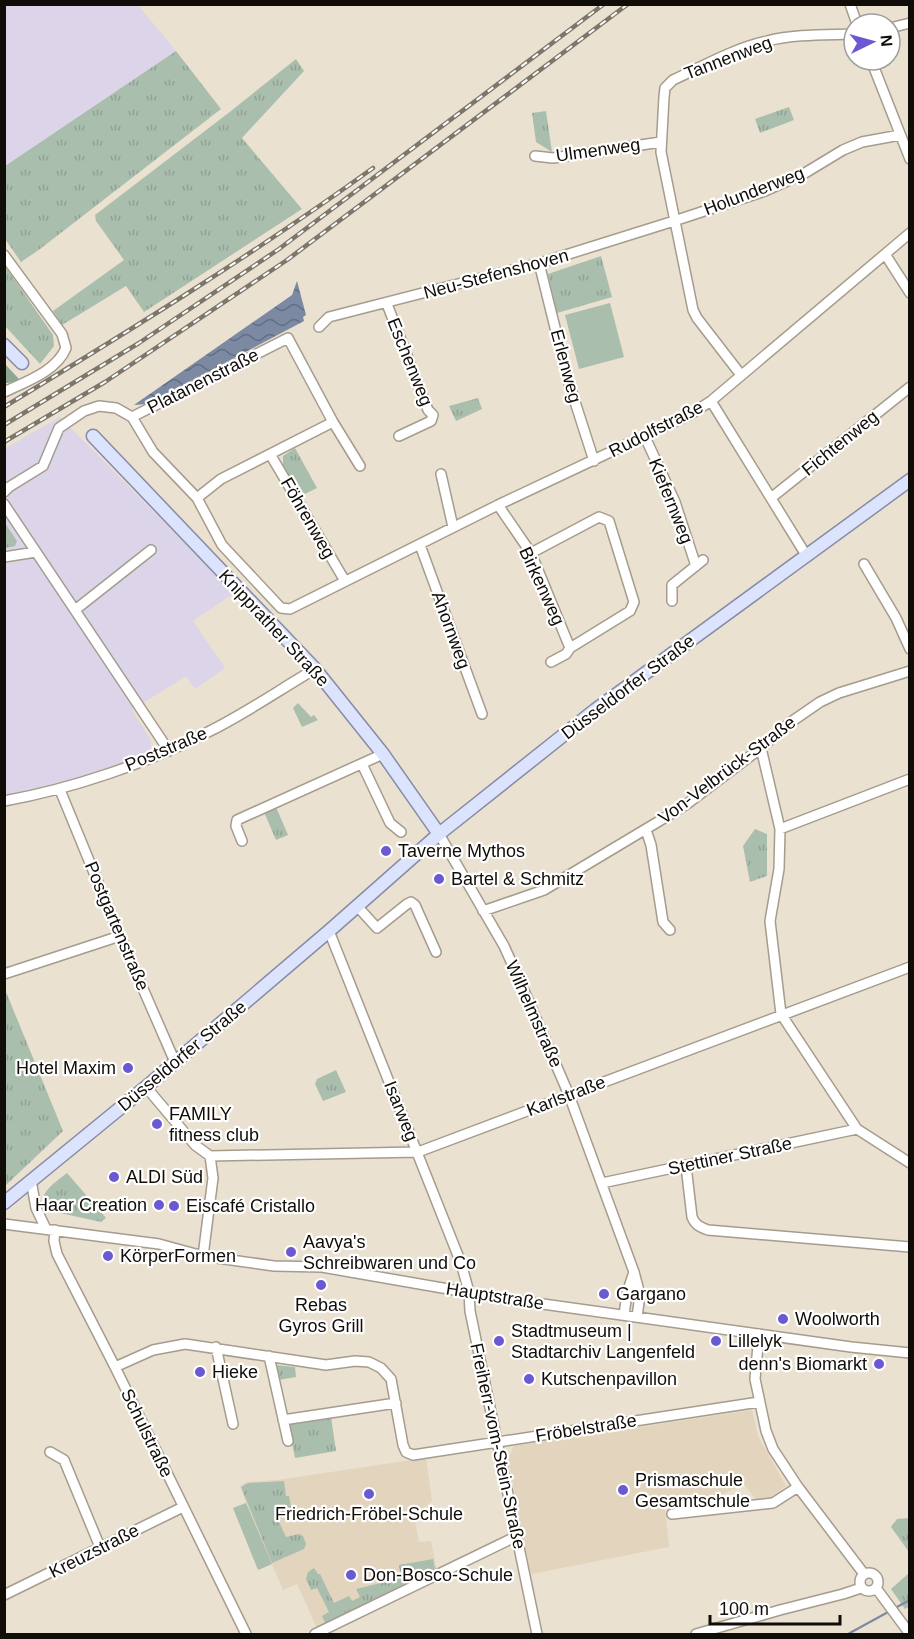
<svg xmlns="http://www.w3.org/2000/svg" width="914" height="1639" viewBox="0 0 914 1639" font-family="Arial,sans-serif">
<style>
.commercial{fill:#dcd4e9}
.built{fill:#e2d4bd}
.grass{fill:url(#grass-tufts)}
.forest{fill:url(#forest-crowns)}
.garden{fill:#aabeae}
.water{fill:url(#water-waves)}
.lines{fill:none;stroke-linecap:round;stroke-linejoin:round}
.stream{stroke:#7b89a2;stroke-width:2}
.minor-casing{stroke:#a59c8d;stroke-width:12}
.major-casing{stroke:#868ca6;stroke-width:15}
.minor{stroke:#fff;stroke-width:9}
.major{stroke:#dce3fd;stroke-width:12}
.rail-casing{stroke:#7c766b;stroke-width:4.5}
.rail{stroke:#fff;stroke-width:2;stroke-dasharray:7;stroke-linecap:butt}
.poi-dot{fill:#6b59d2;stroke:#fff;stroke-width:2}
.labels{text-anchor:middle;stroke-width:4.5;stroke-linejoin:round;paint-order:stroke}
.street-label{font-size:18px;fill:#100d08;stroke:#fff}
.poi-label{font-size:18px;fill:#100d08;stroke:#fff;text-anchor:start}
</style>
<defs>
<pattern id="grass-tufts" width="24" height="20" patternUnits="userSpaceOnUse" patternTransform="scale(1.5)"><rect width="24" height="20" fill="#aabeae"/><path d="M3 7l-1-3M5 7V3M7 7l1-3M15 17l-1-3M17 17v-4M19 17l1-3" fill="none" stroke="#91a294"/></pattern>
<pattern id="forest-crowns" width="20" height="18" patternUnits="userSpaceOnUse" patternTransform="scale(1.5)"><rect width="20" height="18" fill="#8da793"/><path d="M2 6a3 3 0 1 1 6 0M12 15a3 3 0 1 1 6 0" fill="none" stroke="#728676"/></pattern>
<pattern id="water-waves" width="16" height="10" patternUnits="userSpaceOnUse" patternTransform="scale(1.5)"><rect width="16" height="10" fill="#7b89a2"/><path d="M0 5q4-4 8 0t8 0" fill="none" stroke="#636e82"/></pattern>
</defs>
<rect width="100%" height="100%" fill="#eae1d0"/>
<path class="commercial" d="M 5,5 L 138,5 L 176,51 L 5,166 Z
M 60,417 L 234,593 L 193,621 L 225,668 L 195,689 L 186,676 L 132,710 L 151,740 L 150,753 L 60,787 L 5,795 L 4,449 Z"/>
<path class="built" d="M 752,1410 L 758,1436 L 786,1486 L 766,1500 L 757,1501 L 744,1484 L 723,1494 L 723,1499 L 665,1509 L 669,1547 L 531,1574 L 508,1459 L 514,1446 Z
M 426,1458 L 432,1501 L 414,1516 L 419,1542 L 431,1541 L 437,1570 L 317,1628 L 297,1584 L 283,1590 L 272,1564 L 258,1570 L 233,1508 L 246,1503 L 240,1486 L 247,1482 L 277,1480 Z"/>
<path class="grass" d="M 176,51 L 221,109 L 40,249 L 21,262 L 5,239 L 5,166 Z
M 296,59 L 304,71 L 242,138 L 302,209 L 144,312 L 126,286 L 62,325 L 53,311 L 124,260 L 96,221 L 95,215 L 231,111 Z
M 789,107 L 794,120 L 760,133 L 755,119 Z
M 546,111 L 552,152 L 536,142 L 532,113 Z
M 601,256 L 612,297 L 557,313 L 548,274 Z
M 5,266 L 53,335 L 54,346 L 40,364 L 5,326 Z
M 478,398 L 482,409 L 456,421 L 449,406 Z
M 295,448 L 317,488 L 299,497 L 283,466 L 283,456 Z
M 5,523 L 17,541 L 15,546 L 5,548 Z
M 276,807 L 288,835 L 276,840 L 264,812 Z
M 755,829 L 767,834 L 767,876 L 750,882 L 743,846 Z
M 4,987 L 63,1131 L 5,1186 L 4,1186 Z
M 336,1070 L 346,1092 L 323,1101 L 315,1084 L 317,1079 Z
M 67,1173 L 106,1218 L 101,1222 L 46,1210 C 36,1193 55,1183 67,1173 Z
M 275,1365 L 295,1367 L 296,1377 L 278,1380 Z
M 331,1417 L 336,1451 L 295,1458 L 288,1423 Z
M 284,1481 L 286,1496 L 289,1496 L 292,1513 L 278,1520 L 286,1537 L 299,1534 L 303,1536 L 306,1544 L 304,1549 L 272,1563 L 241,1487 L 248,1483 Z
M 909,1518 L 910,1518 L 909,1552 L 891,1527 L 897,1519 Z
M 433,1559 L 435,1569 L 325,1623 L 322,1616 L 329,1612 L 317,1588 L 311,1590 L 306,1579 L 308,1572 L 314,1568 L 318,1574 L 320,1574 L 334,1603 L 349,1596 L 352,1601 L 360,1597 L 356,1589 L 401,1578 L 399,1565 Z
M 909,1573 L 909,1607 L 905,1609 L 891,1589 Z"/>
<path class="forest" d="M 5,364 L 19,379 L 14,382 L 5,383 Z"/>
<path class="garden" d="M 610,303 L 624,357 L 579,369 L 565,315 Z
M 298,703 L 311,717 L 314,715 L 318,720 L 302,727 L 293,708 Z
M 246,1503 L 272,1564 L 258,1570 L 233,1508 Z"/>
<path class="water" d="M 297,281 L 306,315 L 303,317 L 304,321 L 147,404 L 134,405 L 292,295 Z"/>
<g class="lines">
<path class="stream" d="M 895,1608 L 910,1600
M 848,1634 L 890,1611"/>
<g class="minor-casing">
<path id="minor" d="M 850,4 L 857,24
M 890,28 L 910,23
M 871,60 L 910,159
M 535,156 L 553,158 L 661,142
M 885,254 L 910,293
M 4,255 L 62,334 L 66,348 C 57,371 25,382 4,392
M 541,271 L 568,380 L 594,461
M 387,304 L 428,410 L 433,415 L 431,421 L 399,436
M 319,327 L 329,317 L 540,263 L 674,221 L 765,191 L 805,173 L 843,150 L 862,142 L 900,135
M 741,375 L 697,318 L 693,310 L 661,152 L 664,97 L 665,88 L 673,80 C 703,66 735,48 767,41 C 795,34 825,35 854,34
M 711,401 L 806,555
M 333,422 L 360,466
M 645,437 L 675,502 L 696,566
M 270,454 L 345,581
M 441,474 L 453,527
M 4,492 L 9,487 L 43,466 L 59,428 L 84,411 L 99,406 L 116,408 L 132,417
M 197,498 L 221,479 L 333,422 L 288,338 L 132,417 L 153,452 L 197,498 L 222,545 L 281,608 L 290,609 L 498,505 L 691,414 L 711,401 L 910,233
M 771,498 L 910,387
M 4,504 L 169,751
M 498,505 L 531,553 L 570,648 L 566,654 L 551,662
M 420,545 L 482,714
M 531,553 L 599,517 L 609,521 L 634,602 L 630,611 L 570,648
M 4,557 L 36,552
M 864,564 L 896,618 L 910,649
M 672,601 L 672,585 L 703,560
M 75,610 L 151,550
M 761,748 L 780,829 L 779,869 L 770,921 L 781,1014 L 857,1129 L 910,1163
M 362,764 L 390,823 L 401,832
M 60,790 L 120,936 L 175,1062
M 4,801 C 71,789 148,763 208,732 C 245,714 279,690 315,669
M 780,829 L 910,779
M 646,830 L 651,845 L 663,922 L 670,930
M 439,834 L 504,946 L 522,986 L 569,1095 L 634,1272 L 640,1295 L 637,1317
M 242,841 L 236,826 L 237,820 L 383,754
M 357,906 L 377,928 L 407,904 L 411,902 L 415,905 L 436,952
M 483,911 L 544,890 L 656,823 L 687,804 L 761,748 L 791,722 L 820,702 L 839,693 L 910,671
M 329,931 L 461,1263 L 469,1292 L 470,1311 L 537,1634
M 4,974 L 120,936
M 146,1087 L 195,1145 L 210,1156 L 418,1152 L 910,967
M 686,1166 L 692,1217 C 695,1225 700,1227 708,1230 L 910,1247
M 31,1180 L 36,1208 L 46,1229
M 602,1183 L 857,1129
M 4,1224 L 159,1244 L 203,1256 L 274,1266 L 322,1267 L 500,1298 L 851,1347 L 910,1353
M 55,1230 L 54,1241 L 57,1254 L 115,1367 L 246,1634
M 203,1256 L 213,1178 L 210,1156
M 624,1315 L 627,1293 L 634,1272
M 759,1334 L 755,1379 L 766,1431 L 773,1449 L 798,1487 L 864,1574
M 216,1347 L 233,1424
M 269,1356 L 288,1441
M 115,1367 L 153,1350 L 185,1344 L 326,1365 L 355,1361 L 369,1362 L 381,1368 L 391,1379 L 403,1445 L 406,1452 L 413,1455 L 759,1402
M 283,1420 L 396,1403
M 50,1452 L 64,1460 L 100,1547
M 672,1514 L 773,1503 L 798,1487
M860 1582a9 9 0 1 1 18 0a9 9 0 1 1-18 0Z
M 876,1588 L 910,1634
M 4,1595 L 183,1507
M 315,1634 L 517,1536
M 696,1634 L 780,1610 L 843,1594 L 861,1588"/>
</g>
<g class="major-casing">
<path id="major" d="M 4,345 L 22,363
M 93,436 L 315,669 L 383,754 L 439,834
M 4,1203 L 146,1087 L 329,931 L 439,834 L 595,710 L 910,480"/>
</g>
<use href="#minor" class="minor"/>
<use href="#major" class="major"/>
<g class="rail-casing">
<path id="rail" d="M 4,407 C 129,331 254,254 373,168
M 4,425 L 139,343 L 279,249 L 604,4
M 4,442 L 105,382 L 287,260 L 628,4"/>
</g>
<use href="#rail" class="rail"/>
</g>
<g class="poi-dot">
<circle cx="386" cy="851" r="6"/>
<circle cx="439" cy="879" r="6"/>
<circle cx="128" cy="1068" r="6"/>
<circle cx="157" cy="1124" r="6"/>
<circle cx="114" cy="1177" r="6"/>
<circle cx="159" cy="1205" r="6"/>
<circle cx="174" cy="1206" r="6"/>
<circle cx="291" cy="1252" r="6"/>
<circle cx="108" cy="1256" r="6"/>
<circle cx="321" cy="1285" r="6"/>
<circle cx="604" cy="1294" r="6"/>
<circle cx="783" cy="1319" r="6"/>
<circle cx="499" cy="1341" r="6"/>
<circle cx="716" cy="1341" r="6"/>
<circle cx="879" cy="1364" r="6"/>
<circle cx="200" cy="1372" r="6"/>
<circle cx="529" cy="1379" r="6"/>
<circle cx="623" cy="1490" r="6"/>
<circle cx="369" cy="1494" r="6"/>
<circle cx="351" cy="1575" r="6"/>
</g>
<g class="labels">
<g class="street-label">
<text transform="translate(728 58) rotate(-21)" y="6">Tannenweg</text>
<text transform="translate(598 150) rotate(-8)" y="6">Ulmenweg</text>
<text transform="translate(754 191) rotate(-21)" y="6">Holunderweg</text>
<text transform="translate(496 274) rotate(-15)" y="6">Neu-Stefenshoven</text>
<text transform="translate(410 362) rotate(68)" y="6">Eschenweg</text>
<text transform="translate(566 366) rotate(75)" y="6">Erlenweg</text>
<text transform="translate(203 381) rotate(-27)" y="6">Platanenstraße</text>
<text transform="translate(656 429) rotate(-27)" y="6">Rudolfstraße</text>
<text transform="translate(840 443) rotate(-39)" y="6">Fichtenweg</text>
<text transform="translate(671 501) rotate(68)" y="6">Kiefernweg</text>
<text transform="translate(308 518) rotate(60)" y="6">Föhrenweg</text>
<text transform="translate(542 586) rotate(65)" y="6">Birkenweg</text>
<text transform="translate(274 628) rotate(47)" y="6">Knipprather Straße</text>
<text transform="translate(451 630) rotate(70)" y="6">Ahornweg</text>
<text transform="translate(628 687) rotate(-37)" y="6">Düsseldorfer Straße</text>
<text transform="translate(166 749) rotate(-23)" y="6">Poststraße</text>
<text transform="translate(727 770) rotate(-37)" y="6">Von-Velbrück-Straße</text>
<text transform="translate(117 926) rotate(67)" y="6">Postgartenstraße</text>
<text transform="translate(534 1014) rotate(66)" y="6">Wilhelmstraße</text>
<text transform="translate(182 1056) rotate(-40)" y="6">Düsseldorfer Straße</text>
<text transform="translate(566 1096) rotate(-21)" y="6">Karlstraße</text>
<text transform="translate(401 1111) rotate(68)" y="6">Isarweg</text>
<text transform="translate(730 1156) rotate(-12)" y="6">Stettiner Straße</text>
<text transform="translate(495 1296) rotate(9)" y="6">Hauptstraße</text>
<text transform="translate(586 1428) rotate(-9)" y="6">Fröbelstraße</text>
<text transform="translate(147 1433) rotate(64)" y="6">Schulstraße</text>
<text transform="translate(498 1446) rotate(78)" y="6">Freiherr-vom-Stein-Straße</text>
<text transform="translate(94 1551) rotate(-27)" y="6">Kreuzstraße</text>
</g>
<g class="poi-label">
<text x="398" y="857">Taverne Mythos</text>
<text x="451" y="885">Bartel &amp; Schmitz</text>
<text x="116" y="1074" text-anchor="end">Hotel Maxim</text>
<text x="169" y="1120">FAMILY<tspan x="169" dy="21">fitness club</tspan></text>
<text x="126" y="1183">ALDI Süd</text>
<text x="147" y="1211" text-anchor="end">Haar Creation</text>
<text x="186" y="1212">Eiscafé Cristallo</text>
<text x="303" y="1248">Aavya's<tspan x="303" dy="21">Schreibwaren und Co</tspan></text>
<text x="120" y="1262">KörperFormen</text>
<text x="616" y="1300">Gargano</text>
<text x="321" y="1311" text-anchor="middle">Rebas<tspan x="321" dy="21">Gyros Grill</tspan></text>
<text x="795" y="1325">Woolworth</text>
<text x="511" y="1337">Stadtmuseum |<tspan x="511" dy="21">Stadtarchiv Langenfeld</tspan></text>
<text x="728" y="1347">Lillelyk</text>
<text x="867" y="1370" text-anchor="end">denn's Biomarkt</text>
<text x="212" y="1378">Hieke</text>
<text x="541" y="1385">Kutschenpavillon</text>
<text x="635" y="1486">Prismaschule<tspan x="635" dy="21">Gesamtschule</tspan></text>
<text x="369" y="1520" text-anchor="middle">Friedrich-Fröbel-Schule</text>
<text x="363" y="1581">Don-Bosco-Schule</text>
</g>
</g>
<rect width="914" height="1639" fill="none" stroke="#100d08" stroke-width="12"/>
<g transform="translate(872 42) rotate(85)"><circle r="28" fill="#ffffff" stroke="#9f9e9c" stroke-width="1.5"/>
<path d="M0-4.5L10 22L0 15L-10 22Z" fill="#6b59d2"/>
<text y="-9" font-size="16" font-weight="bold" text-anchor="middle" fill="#100d08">N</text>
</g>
<path d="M710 1615v9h130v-9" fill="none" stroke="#100d08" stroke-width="3"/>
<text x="719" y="1615" font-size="18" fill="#100d08" stroke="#ffffff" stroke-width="4.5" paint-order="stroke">100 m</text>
</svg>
